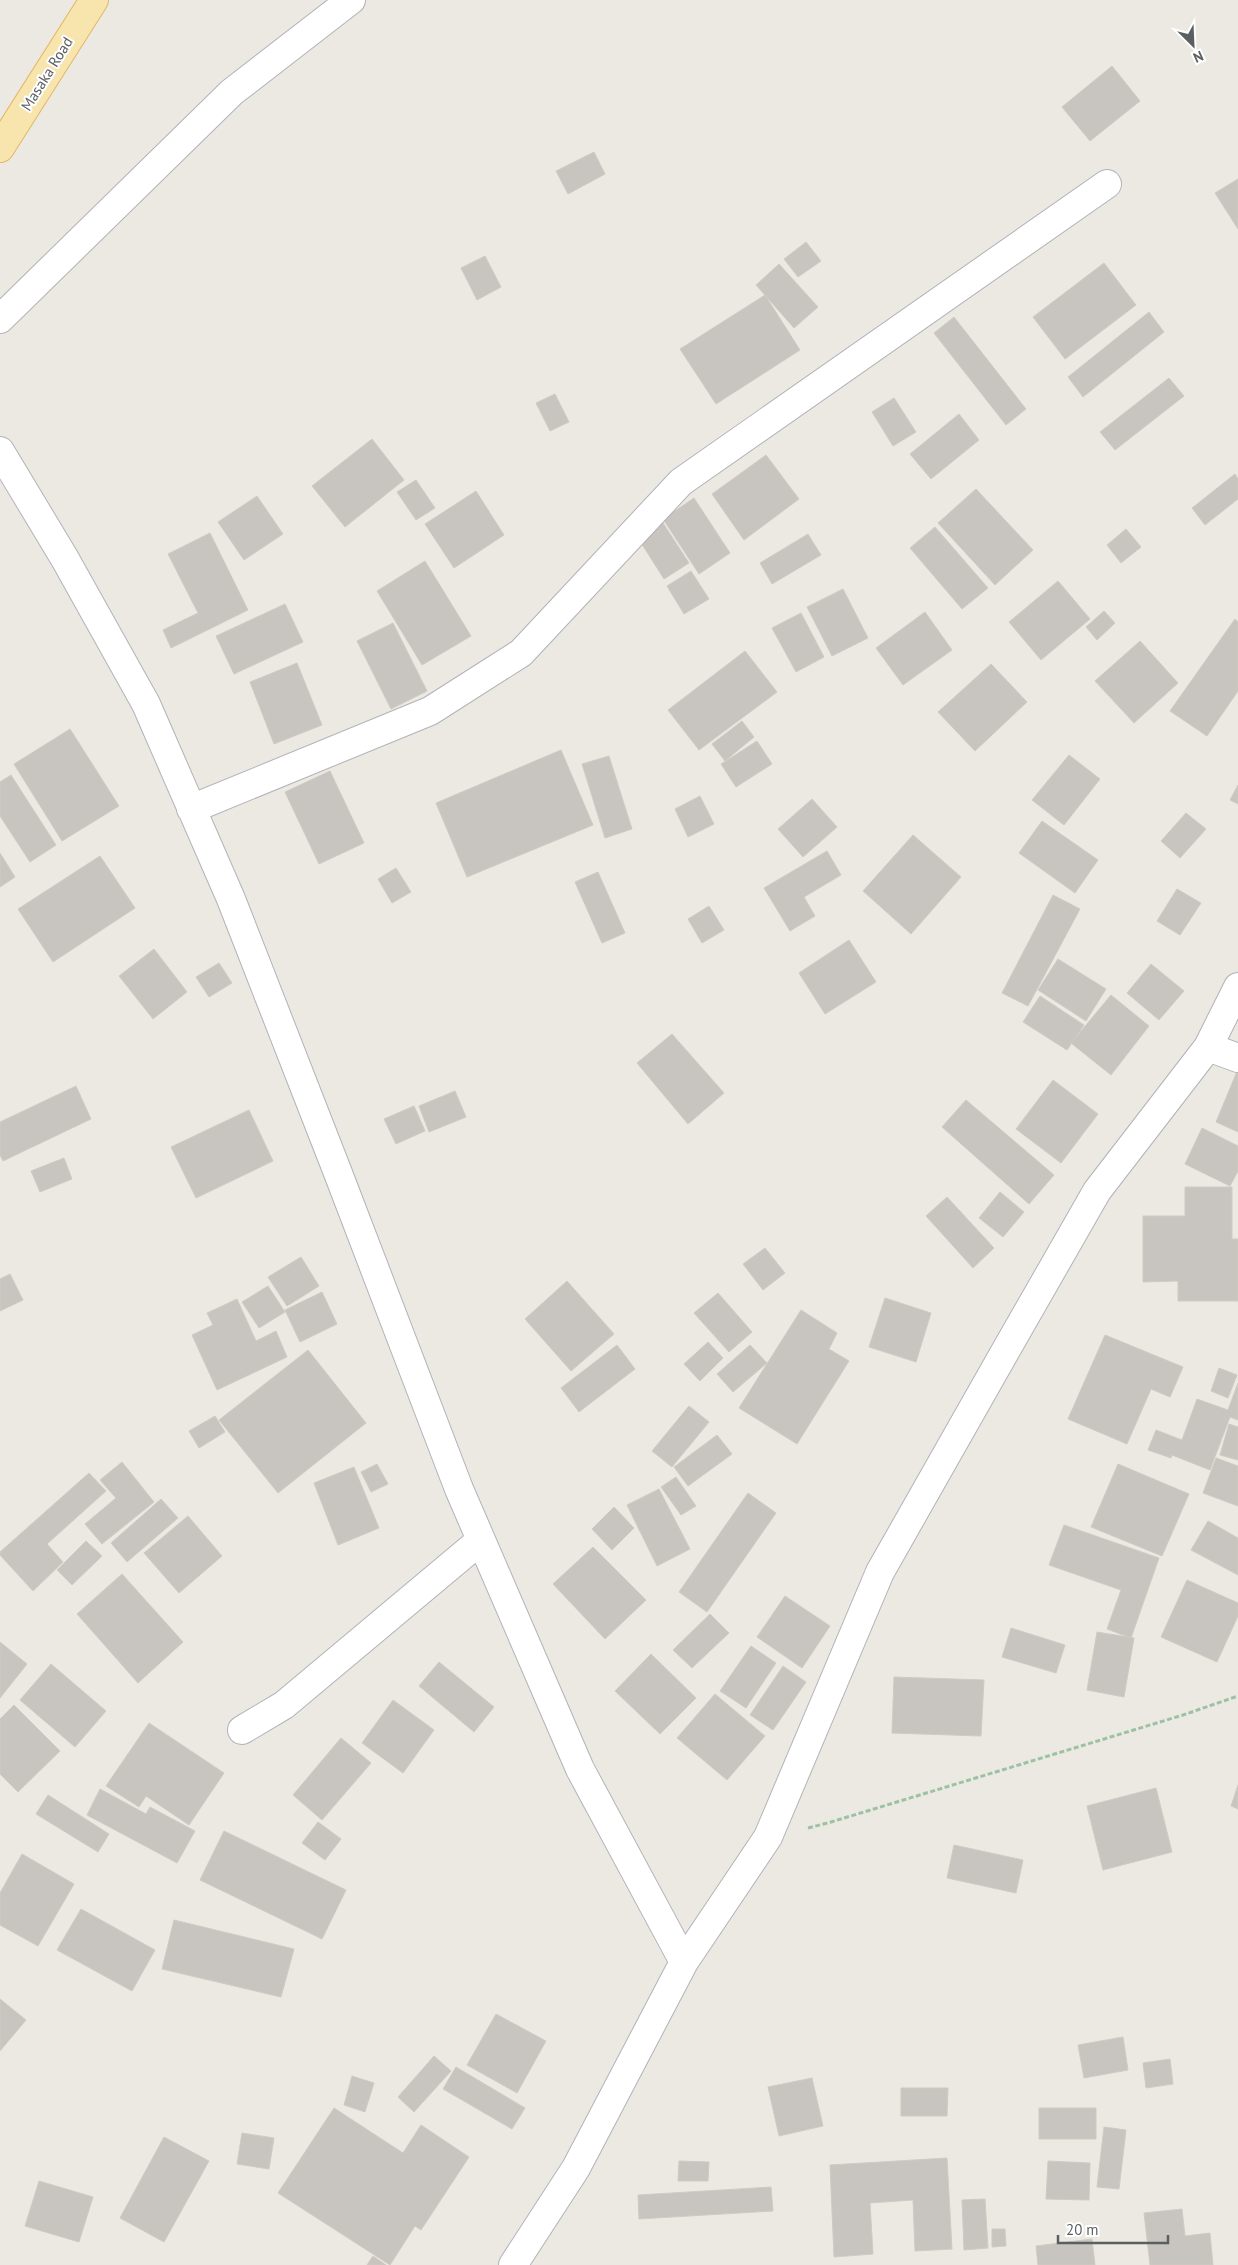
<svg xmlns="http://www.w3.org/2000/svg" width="1238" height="2265" viewBox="0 0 1238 2265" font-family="'PT Sans',sans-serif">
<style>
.building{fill:#c8c4bf;stroke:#d0cbc2}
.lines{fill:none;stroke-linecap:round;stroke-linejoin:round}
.minor-casing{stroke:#b0b3b7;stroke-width:30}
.major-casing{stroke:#e3b665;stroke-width:30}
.path{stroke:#9cc2a3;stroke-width:3;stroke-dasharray:5 2.5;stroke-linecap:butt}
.minor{stroke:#fff;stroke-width:28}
.major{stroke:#f7e5ad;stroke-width:28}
.labels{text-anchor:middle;stroke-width:4;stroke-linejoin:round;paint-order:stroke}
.street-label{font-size:15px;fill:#5b5f62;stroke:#fff}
</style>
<rect width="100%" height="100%" fill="#ece9e3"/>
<path class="building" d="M 1112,66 L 1140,101 L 1090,141 L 1062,107 Z
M 594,152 L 605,174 L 568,194 L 556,171 Z
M 1238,179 L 1238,229 L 1215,193 Z
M 806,242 L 821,261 L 798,277 L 784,259 Z
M 485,256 L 501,287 L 477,300 L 461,268 Z
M 1104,263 L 1136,305 L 1065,359 L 1033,317 Z
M 779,264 L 818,307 L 794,328 L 756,285 Z
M 765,295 L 800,350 L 716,404 L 680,349 Z
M 1149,312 L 1164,332 L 1083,397 L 1068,377 Z
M 954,317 L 1026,409 L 1006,425 L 934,333 Z
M 1169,378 L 1184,396 L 1115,450 L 1100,432 Z
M 555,394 L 569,422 L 550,431 L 536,403 Z
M 894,398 L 916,432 L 893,446 L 872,412 Z
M 959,414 L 979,440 L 931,479 L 910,454 Z
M 372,439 L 404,480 L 345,527 L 312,486 Z
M 766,455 L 799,499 L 744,540 L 712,494 Z
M 1235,474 L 1238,479 L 1238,499 L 1205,525 L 1192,508 Z
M 416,480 L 435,508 L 416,520 L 397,492 Z
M 976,489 L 1033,550 L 995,585 L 938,523 Z
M 476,491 L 504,535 L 454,568 L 425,524 Z
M 257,496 L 283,534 L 244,560 L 218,522 Z
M 694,498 L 730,553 L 699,574 L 663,519 Z
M 663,523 L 689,563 L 664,579 L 638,538 Z
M 935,527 L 988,588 L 962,609 L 910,548 Z
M 1126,529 L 1141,547 L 1121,563 L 1107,545 Z
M 210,533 L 248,610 L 171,648 L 163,630 L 198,613 L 168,554 Z
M 808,534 L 821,555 L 772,584 L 760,563 Z
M 425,561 L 471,636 L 422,665 L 377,591 Z
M 691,571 L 709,599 L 684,614 L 667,586 Z
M 1058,581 L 1090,619 L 1041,660 L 1009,622 Z
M 843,589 L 868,638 L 832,656 L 807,607 Z
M 285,604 L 303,642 L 234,674 L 216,636 Z
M 1104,611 L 1115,623 L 1097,640 L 1086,627 Z
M 925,612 L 952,650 L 903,685 L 876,648 Z
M 801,613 L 824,657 L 796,672 L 772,628 Z
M 1235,619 L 1238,622 L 1238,691 L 1207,736 L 1170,711 Z
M 393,623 L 427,691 L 391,709 L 357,641 Z
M 1140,641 L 1178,683 L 1134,723 L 1095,681 Z
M 745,651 L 777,692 L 699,750 L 668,710 Z
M 297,663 L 322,725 L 274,744 L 250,682 Z
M 991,664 L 1027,702 L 975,751 L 938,712 Z
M 742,721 L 754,737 L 725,761 L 712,744 Z
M 70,729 L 119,806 L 62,841 L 14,764 Z
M 757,741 L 772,764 L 736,787 L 721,764 Z
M 561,750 L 593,825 L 467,877 L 436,803 Z
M 1069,755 L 1100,779 L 1064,825 L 1032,800 Z
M 609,756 L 632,829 L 605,838 L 582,764 Z
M 330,771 L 364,843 L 319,864 L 285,792 Z
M 11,775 L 56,845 L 30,862 L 0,816 L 0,782 Z
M 1238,785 L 1238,804 L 1230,800 Z
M 700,796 L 714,824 L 688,837 L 675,809 Z
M 812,799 L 837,827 L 803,857 L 778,829 Z
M 1186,813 L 1206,829 L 1180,858 L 1161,841 Z
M 1042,821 L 1098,860 L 1075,893 L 1019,853 Z
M 913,835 L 961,877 L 911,934 L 863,891 Z
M 827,851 L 841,875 L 804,897 L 815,916 L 790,931 L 764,888 Z
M 0,853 L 15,877 L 0,887 Z
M 100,856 L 135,908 L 53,962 L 18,909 Z
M 396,868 L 411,892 L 392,903 L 378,879 Z
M 598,872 L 625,933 L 602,943 L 575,882 Z
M 1177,889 L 1201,903 L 1180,935 L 1157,921 Z
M 1053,895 L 1080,909 L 1028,1006 L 1002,993 Z
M 709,906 L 724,930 L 702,943 L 688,919 Z
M 849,940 L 876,982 L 825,1014 L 799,973 Z
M 154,949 L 187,992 L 153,1019 L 119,976 Z
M 1058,959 L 1106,989 L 1086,1021 L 1038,990 Z
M 219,963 L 232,983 L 209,997 L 196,977 Z
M 1151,964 L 1184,991 L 1159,1020 L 1127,993 Z
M 1111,995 L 1149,1026 L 1111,1075 L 1071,1043 Z
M 1040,996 L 1084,1025 L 1067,1050 L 1023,1022 Z
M 672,1034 L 724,1093 L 688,1124 L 637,1063 Z
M 1238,1069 L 1238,1132 L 1216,1122 Z
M 1053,1080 L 1098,1114 L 1061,1163 L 1016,1129 Z
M 76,1086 L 91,1119 L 3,1161 L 0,1155 L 0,1122 Z
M 455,1091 L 466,1117 L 429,1132 L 419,1106 Z
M 966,1100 L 1054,1175 L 1029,1204 L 942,1127 Z
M 414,1106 L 425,1131 L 396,1144 L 384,1119 Z
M 249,1110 L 273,1161 L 196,1198 L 171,1147 Z
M 1202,1128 L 1238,1146 L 1238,1171 L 1230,1186 L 1185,1164 Z
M 64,1158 L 72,1179 L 40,1192 L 31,1171 Z
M 1185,1187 L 1232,1187 L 1232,1239 L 1238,1239 L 1238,1301 L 1178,1301 L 1178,1281 L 1143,1282 L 1143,1216 L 1185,1216 Z
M 1000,1192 L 1024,1212 L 1003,1237 L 979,1218 Z
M 947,1197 L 994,1248 L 973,1268 L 926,1216 Z
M 765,1248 L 785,1273 L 763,1290 L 743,1264 Z
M 301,1257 L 319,1286 L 287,1306 L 268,1277 Z
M 10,1274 L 23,1300 L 0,1311 L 0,1279 Z
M 567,1281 L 614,1334 L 571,1371 L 525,1319 Z
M 268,1286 L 285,1312 L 259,1328 L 242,1302 Z
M 322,1292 L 337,1324 L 300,1342 L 285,1310 Z
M 718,1293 L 752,1332 L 729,1352 L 694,1313 Z
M 885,1298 L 931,1313 L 916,1362 L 869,1347 Z
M 237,1299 L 256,1341 L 276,1331 L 287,1357 L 217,1390 L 192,1335 L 213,1325 L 207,1313 Z
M 801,1310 L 837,1333 L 829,1349 L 849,1361 L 797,1444 L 739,1408 Z
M 1105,1335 L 1183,1367 L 1170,1397 L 1151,1389 L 1127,1444 L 1068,1419 Z
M 708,1342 L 723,1358 L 700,1381 L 684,1364 Z
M 617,1345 L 635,1369 L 579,1412 L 561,1388 Z
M 750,1345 L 767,1363 L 733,1392 L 717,1374 Z
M 308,1350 L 366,1423 L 278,1493 L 219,1420 Z
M 1219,1368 L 1237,1375 L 1228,1398 L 1211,1391 Z
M 1238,1383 L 1238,1420 L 1230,1417 L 1210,1470 L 1172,1455 L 1171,1458 L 1148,1450 L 1156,1430 L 1182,1440 L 1197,1399 L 1228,1410 Z
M 689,1406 L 709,1422 L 672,1467 L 652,1451 Z
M 215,1416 L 225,1432 L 199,1448 L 189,1431 Z
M 1229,1424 L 1238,1427 L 1238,1460 L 1220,1455 Z
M 717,1435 L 732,1454 L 688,1486 L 674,1467 Z
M 1216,1458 L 1238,1466 L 1238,1506 L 1203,1493 Z
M 122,1462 L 154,1502 L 102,1544 L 85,1524 L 116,1498 L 100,1480 Z
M 377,1464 L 388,1484 L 371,1492 L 361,1472 Z
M 1118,1464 L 1189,1494 L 1162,1556 L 1091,1527 Z
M 354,1467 L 379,1528 L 338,1545 L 314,1483 Z
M 89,1473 L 106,1491 L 47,1544 L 63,1562 L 33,1591 L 0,1555 L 0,1552 Z
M 676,1477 L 696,1506 L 681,1515 L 661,1487 Z
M 659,1489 L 690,1549 L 657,1566 L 627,1505 Z
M 748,1493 L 776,1513 L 707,1612 L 679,1592 Z
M 161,1499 L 178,1518 L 127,1562 L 111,1543 Z
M 614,1507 L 634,1528 L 612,1550 L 592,1529 Z
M 188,1516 L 222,1556 L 179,1593 L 144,1553 Z
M 1208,1521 L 1238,1538 L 1238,1575 L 1191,1550 Z
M 1064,1525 L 1159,1558 L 1131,1638 L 1107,1629 L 1121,1590 L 1049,1565 Z
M 86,1541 L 102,1556 L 72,1585 L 57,1570 Z
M 593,1547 L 646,1600 L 605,1639 L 553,1584 Z
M 122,1574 L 183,1642 L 138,1683 L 77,1614 Z
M 1187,1580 L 1238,1603 L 1238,1616 L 1217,1662 L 1161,1637 Z
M 785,1596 L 830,1626 L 802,1668 L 757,1637 Z
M 710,1614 L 729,1633 L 692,1668 L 673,1650 Z
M 1011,1628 L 1065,1645 L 1056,1673 L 1002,1657 Z
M 1097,1632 L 1134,1638 L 1124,1697 L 1087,1690 Z
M 0,1642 L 27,1664 L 0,1698 Z
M 751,1646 L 776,1663 L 746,1708 L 720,1691 Z
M 651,1654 L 696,1698 L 660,1734 L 615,1691 Z
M 439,1662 L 494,1707 L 474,1732 L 419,1686 Z
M 51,1664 L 106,1711 L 75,1747 L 20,1700 Z
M 783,1666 L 806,1682 L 773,1730 L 750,1715 Z
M 894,1677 L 984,1680 L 981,1736 L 892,1733 Z
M 715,1694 L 765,1736 L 727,1780 L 677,1738 Z
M 393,1700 L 434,1730 L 403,1773 L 362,1743 Z
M 14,1705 L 60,1751 L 18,1792 L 0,1774 L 0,1719 Z
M 149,1723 L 224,1773 L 189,1825 L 146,1796 L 139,1807 L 106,1786 Z
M 341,1738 L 371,1763 L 322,1820 L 293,1795 Z
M 1238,1785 L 1238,1809 L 1231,1806 Z
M 1156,1788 L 1172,1852 L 1103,1870 L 1087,1806 Z
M 100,1789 L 146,1814 L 150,1807 L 195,1831 L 177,1863 L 87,1815 Z
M 48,1795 L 109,1834 L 98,1852 L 36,1814 Z
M 318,1822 L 341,1839 L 325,1860 L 302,1843 Z
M 224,1831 L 346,1890 L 322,1939 L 200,1880 Z
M 954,1845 L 1023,1860 L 1016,1893 L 947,1878 Z
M 22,1854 L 74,1884 L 38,1946 L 0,1925 L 0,1893 Z
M 81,1909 L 155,1950 L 132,1991 L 57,1950 Z
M 174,1920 L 294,1949 L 281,1997 L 162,1969 Z
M 0,1999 L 26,2020 L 0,2051 Z
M 496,2014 L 546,2041 L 517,2093 L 467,2065 Z
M 1123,2037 L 1128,2070 L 1084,2078 L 1078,2045 Z
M 434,2056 L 451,2071 L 414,2112 L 398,2097 Z
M 1170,2059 L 1173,2084 L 1146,2088 L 1143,2063 Z
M 456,2067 L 525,2108 L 512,2129 L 443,2089 Z
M 352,2076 L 374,2083 L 365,2112 L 344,2105 Z
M 812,2078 L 823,2126 L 779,2136 L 768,2087 Z
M 901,2088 L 948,2088 L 947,2116 L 901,2116 Z
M 334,2108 L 403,2153 L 421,2125 L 469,2157 L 421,2230 L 415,2226 L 390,2265 L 278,2193 Z
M 1039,2108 L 1096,2108 L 1096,2139 L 1039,2139 Z
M 1104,2127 L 1126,2130 L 1119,2189 L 1097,2187 Z
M 242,2133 L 274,2138 L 269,2169 L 237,2164 Z
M 164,2137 L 209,2161 L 164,2242 L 120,2218 Z
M 947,2158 L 952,2249 L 915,2251 L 913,2200 L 870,2203 L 873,2254 L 834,2257 L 830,2165 Z
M 679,2161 L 709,2162 L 708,2181 L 678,2181 Z
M 1048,2161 L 1090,2163 L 1089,2200 L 1046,2199 Z
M 39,2181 L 93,2197 L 79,2242 L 25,2226 Z
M 771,2187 L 773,2211 L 639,2219 L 638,2195 Z
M 985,2199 L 988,2248 L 964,2250 L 962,2200 Z
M 1182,2209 L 1185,2236 L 1210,2233 L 1213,2265 L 1150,2265 L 1144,2213 Z
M 992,2229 L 1005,2229 L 1006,2246 L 992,2247 Z
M 1092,2239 L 1095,2265 L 1038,2265 L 1036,2246 Z
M 373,2256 L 386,2265 L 367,2265 Z"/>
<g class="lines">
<g class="minor-casing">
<path id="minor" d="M 0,319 L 232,92 L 351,0
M 0,451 L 65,559 L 146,704 L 231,899 L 338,1173 L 459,1489 L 580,1769 L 684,1962
M 191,809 L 430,711 L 521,653 L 681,482 L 1107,184
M 1208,1047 L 1238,1058
M 242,1730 L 284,1705 L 481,1540
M 513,2265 L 576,2168 L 684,1962 L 768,1837 L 880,1572 L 1002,1357 L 1097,1191 L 1208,1047 L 1238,987"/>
</g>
<g class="major-casing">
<path id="major" d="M 0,148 L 94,0"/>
</g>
<path class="path" d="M 808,1828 L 831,1822 L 1183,1715 L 1238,1696"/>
<use href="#minor" class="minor"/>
<use href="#major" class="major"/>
</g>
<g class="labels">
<g class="street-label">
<text transform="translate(47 74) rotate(-58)" y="5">Masaka Road</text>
</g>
</g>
<g transform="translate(1193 45) rotate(156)" stroke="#ffffff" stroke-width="4" paint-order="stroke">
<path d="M0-4L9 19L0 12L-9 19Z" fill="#5b5f62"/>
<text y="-8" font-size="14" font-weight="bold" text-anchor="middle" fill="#5b5f62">N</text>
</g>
<path d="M1058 2235v8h110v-8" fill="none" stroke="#5b5f62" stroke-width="2.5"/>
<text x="1066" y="2235" font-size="15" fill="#5b5f62" stroke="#ffffff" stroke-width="4" paint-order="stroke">20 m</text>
</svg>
